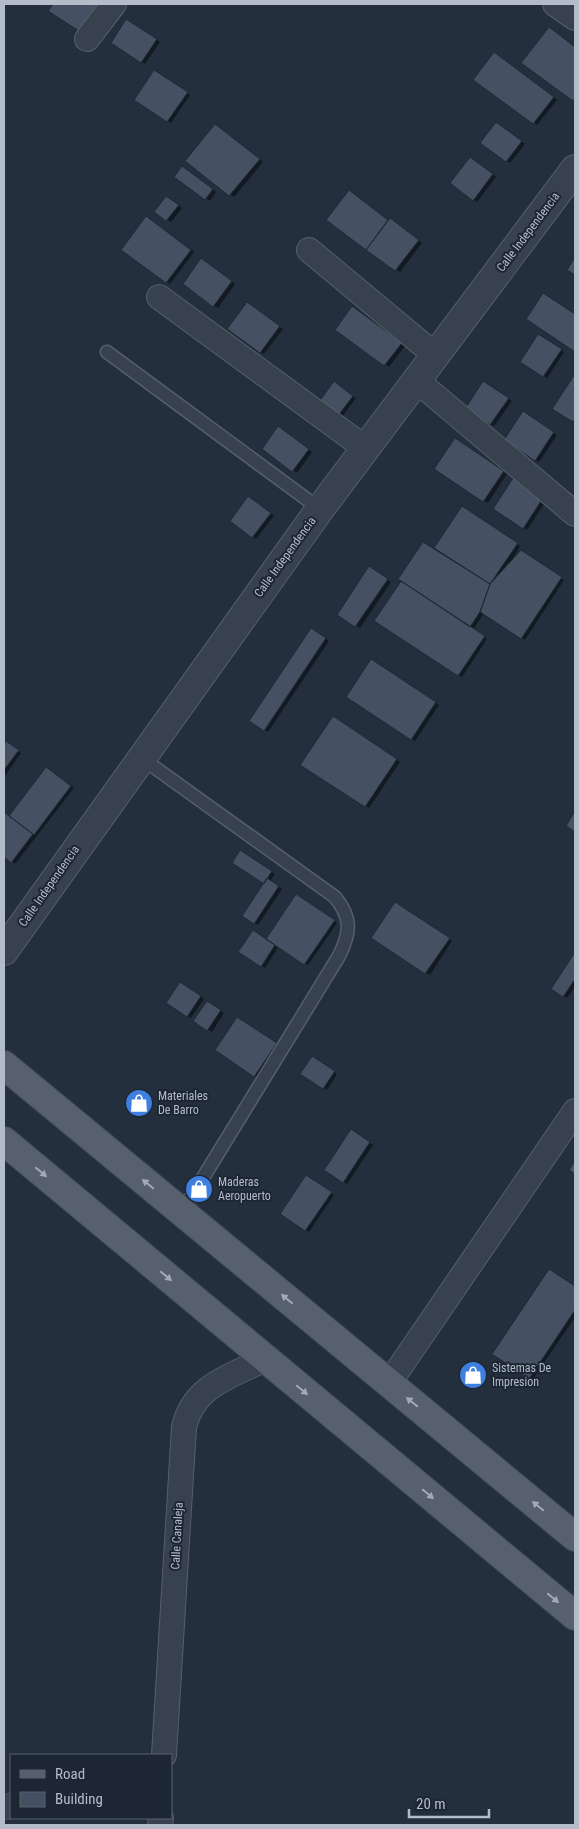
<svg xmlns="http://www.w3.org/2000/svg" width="579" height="1829" viewBox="0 0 579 1829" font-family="'Roboto Condensed',sans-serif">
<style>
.shadow{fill:#0007}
.building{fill:#455162;stroke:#1f2835}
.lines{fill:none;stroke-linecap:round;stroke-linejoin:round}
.service-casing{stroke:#565f6c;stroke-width:15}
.minor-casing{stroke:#565f6c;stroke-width:26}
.tertiary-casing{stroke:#565f6c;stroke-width:30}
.primary-casing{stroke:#414a57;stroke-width:30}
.service{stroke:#38414e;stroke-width:12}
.minor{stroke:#38414e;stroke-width:24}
.tertiary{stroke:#38414e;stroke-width:28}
.primary{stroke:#56606e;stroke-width:28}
.oneway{fill:#a1aab7}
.labels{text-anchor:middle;stroke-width:4;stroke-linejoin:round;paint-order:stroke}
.street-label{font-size:12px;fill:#b4bcc9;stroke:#1d2633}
.poi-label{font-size:12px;fill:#b4bcc9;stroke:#1d2633;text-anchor:start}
</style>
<rect width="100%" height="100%" fill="#242f3e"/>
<path class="shadow" d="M 127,20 L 160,42 L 145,64 L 112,42 Z
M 553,31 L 575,47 L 575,101 L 523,63 Z
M 497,56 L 557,100 L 537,125 L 475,79 Z
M 155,71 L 190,95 L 171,123 L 136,100 Z
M 216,125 L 263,162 L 234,197 L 187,160 Z
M 500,125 L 525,144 L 510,163 L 482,142 Z
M 474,160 L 496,177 L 477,202 L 474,200 Z
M 186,170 L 216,192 L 210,201 L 175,176 Z
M 352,194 L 422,243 L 400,272 L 328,220 Z
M 170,199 L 182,208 L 171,222 L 156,211 Z
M 150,220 L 194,252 L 170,284 L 167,282 Z
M 205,262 L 235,284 L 218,308 L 214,306 Z
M 251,306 L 283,329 L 264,354 L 261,352 Z
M 356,310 L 405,346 L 389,367 L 337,329 Z
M 539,336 L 564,352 L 547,378 L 522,361 Z
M 575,376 L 575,422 L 554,409 Z
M 484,383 L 512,401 L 494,426 L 467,409 Z
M 338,385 L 356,398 L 342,417 L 339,415 Z
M 523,413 L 557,435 L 539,462 L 505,440 Z
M 282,430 L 312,452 L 297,473 L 263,449 Z
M 455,440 L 507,474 L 488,503 L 436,469 Z
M 513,480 L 546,501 L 527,530 L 494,508 Z
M 252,500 L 274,516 L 256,539 L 232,521 Z
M 462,508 L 520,546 L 511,563 L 521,552 L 564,580 L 525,640 L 484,613 L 473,630 L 487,639 L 462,677 L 376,621 L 423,544 L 435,549 Z
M 369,568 L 391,582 L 360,628 L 338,614 Z
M 312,630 L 329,641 L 268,732 L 251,721 Z
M 372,660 L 439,705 L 415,741 L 347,696 Z
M 333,718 L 400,762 L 369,808 L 302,764 Z
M 6,743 L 21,753 L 4,777 L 4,746 Z
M 50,771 L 74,788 L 15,864 L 4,856 L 4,813 L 10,818 Z
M 240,852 L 275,874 L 270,881 L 282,889 L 258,925 L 244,916 L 265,884 Z
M 296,896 L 337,923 L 308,965 L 279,946 L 265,968 L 240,952 L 266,940 Z
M 396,904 L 452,941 L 430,975 L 373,937 Z
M 575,954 L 575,987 L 567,998 L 552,989 Z
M 180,984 L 204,999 L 191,1018 L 167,1002 Z
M 207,1002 L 224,1013 L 212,1032 L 195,1021 Z
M 238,1019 L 280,1046 L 259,1078 L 217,1050 Z
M 313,1058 L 337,1074 L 327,1090 L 302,1074 Z
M 352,1131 L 373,1145 L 347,1184 L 325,1170 Z
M 306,1176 L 334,1195 L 309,1232 L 281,1213 Z
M 550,1271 L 575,1287 L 575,1317 L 533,1379 L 494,1354 Z"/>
<path class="building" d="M 53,4 L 96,4 L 99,6 L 82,33 L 48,11 Z
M 126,19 L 157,39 L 141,63 L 111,43 Z
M 549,27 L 575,47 L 575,98 L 573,101 L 521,63 Z
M 494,52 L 554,97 L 533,124 L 473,80 Z
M 154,70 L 188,92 L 167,122 L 134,100 Z
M 496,122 L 522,141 L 506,162 L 480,143 Z
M 215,124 L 260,159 L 229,196 L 185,161 Z
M 470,157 L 493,174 L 473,201 L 450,183 Z
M 182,166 L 213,189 L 205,200 L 174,177 Z
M 349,190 L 388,220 L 366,250 L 326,220 Z
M 166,196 L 179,205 L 166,221 L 154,212 Z
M 146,216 L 191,250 L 166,283 L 121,250 Z
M 390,218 L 419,240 L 395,271 L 366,250 Z
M 575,257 L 575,275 L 567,270 Z
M 201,258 L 232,281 L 213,307 L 183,284 Z
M 543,293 L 575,314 L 575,352 L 526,319 Z
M 247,302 L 280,326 L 260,353 L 227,329 Z
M 352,306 L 402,343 L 384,366 L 335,330 Z
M 538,334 L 562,349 L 543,377 L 520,362 Z
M 575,374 L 575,418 L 573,422 L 552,409 Z
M 334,381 L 353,396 L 338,416 L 319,402 Z
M 483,381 L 509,398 L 490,425 L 465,409 Z
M 523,411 L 554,432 L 535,461 L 504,440 Z
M 278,426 L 309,449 L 292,472 L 262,449 Z
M 455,438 L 504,471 L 483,502 L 434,469 Z
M 513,478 L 543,498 L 523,529 L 493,509 Z
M 248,496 L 271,513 L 252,538 L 230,521 Z
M 462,506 L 518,543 L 490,584 L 434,548 Z
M 423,542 L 490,584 L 480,612 L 470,627 L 398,579 Z
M 521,550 L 562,577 L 521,639 L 480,612 L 490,584 Z
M 369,566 L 388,579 L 355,627 L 337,615 Z
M 401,581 L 485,636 L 458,676 L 374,621 Z
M 311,628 L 326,638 L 264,731 L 249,721 Z
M 371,659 L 436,702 L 411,740 L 346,697 Z
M 333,716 L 397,759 L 365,807 L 300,765 Z
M 6,741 L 19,750 L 4,770 L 4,744 Z
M 46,767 L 71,786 L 34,835 L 9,816 Z
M 575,811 L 575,832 L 566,826 Z
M 4,812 L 33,834 L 11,863 L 4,857 Z
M 240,850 L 272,871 L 264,884 L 232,863 Z
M 267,878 L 279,886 L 254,924 L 242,916 Z
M 296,894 L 335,920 L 304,965 L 266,939 Z
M 395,902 L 450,938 L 425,974 L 371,938 Z
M 253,930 L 275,945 L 261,967 L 238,952 Z
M 575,952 L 575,979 L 563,997 L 551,989 Z
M 180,982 L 201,996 L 187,1017 L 166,1003 Z
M 207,1001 L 221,1010 L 207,1031 L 193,1021 Z
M 237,1017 L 277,1043 L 254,1077 L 215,1050 Z
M 312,1056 L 335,1071 L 323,1089 L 300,1074 Z
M 351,1129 L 370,1142 L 343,1183 L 324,1170 Z
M 575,1161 L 575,1174 L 569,1170 Z
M 306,1175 L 332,1192 L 305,1231 L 280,1214 Z
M 549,1269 L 575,1286 L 575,1310 L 529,1379 L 492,1354 Z"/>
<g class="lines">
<g class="service-casing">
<path id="service" d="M 107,352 L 320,509
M 140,757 L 335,897 C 352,918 351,932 339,956 L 182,1212"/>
</g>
<g class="minor-casing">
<path id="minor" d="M 555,4 L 575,18
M 87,39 L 114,4
M 309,250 L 435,355
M 159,297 L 365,448
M 416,380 L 575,514
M 389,1383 L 575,1111
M 164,1755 L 184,1427 C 194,1385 230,1377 265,1359
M 4,1807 L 11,1806
M 160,1825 L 161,1818"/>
</g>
<g class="tertiary-casing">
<path id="tertiary" d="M 4,951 L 320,509 L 575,169"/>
</g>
<g class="primary-casing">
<path id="primary" d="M 4,1065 L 575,1537
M 4,1141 L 575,1616"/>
</g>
<use href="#service" class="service"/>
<use href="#minor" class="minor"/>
<use href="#tertiary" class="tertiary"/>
<use href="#primary" class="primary"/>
</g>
<defs><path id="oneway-solid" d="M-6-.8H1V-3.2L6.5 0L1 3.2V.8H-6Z" transform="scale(1.25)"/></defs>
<g class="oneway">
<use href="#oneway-solid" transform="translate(41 1172) rotate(40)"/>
<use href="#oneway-solid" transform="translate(148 1184) rotate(-141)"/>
<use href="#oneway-solid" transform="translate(166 1276) rotate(40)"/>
<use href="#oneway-solid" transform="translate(287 1299) rotate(-140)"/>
<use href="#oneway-solid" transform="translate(302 1390) rotate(40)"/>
<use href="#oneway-solid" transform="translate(412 1402) rotate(-141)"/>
<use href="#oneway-solid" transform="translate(428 1494) rotate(40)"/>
<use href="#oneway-solid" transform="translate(538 1506) rotate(-141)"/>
<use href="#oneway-solid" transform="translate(553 1598) rotate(40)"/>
</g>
<defs>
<g id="shop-disc" transform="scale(1.4375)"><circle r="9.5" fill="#3f7fe0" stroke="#1d2633"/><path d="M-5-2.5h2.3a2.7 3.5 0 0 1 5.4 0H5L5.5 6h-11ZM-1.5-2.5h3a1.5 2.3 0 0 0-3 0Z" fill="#fff"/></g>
</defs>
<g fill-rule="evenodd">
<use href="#shop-disc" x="139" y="1103"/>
<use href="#shop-disc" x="199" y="1189"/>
<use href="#shop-disc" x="473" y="1375"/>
</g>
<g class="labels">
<g class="street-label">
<text transform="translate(528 232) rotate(-53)" y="4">Calle Independencia</text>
<text transform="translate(285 557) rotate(-54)" y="4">Calle Independencia</text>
<text transform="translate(49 886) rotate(-55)" y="4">Calle Independencia</text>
<text transform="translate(177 1536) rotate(-87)" y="4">Calle Canaleja</text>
</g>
<g class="poi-label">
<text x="158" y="1100">Materiales<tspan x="158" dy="14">De Barro</tspan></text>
<text x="218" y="1186">Maderas<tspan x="218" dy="14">Aeropuerto</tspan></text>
<text x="492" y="1372">Sistemas De<tspan x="492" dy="14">Impresion</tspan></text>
</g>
</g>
<rect width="579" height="1829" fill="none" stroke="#b4bcc9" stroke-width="10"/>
<rect x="10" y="1754" width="162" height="65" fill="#1d2633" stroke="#59626f"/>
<rect x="20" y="1770" width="25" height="8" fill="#56606e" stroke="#59626f"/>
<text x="55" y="1779" font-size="15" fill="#b4bcc9">Road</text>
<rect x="20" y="1792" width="25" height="15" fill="#455162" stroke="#59626f"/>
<text x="55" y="1804" font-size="15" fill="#b4bcc9">Building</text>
<path d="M409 1809v8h80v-8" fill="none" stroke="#b4bcc9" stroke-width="2.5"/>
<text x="416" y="1809" font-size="15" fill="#b4bcc9" stroke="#1d2633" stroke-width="4" paint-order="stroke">20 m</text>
</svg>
